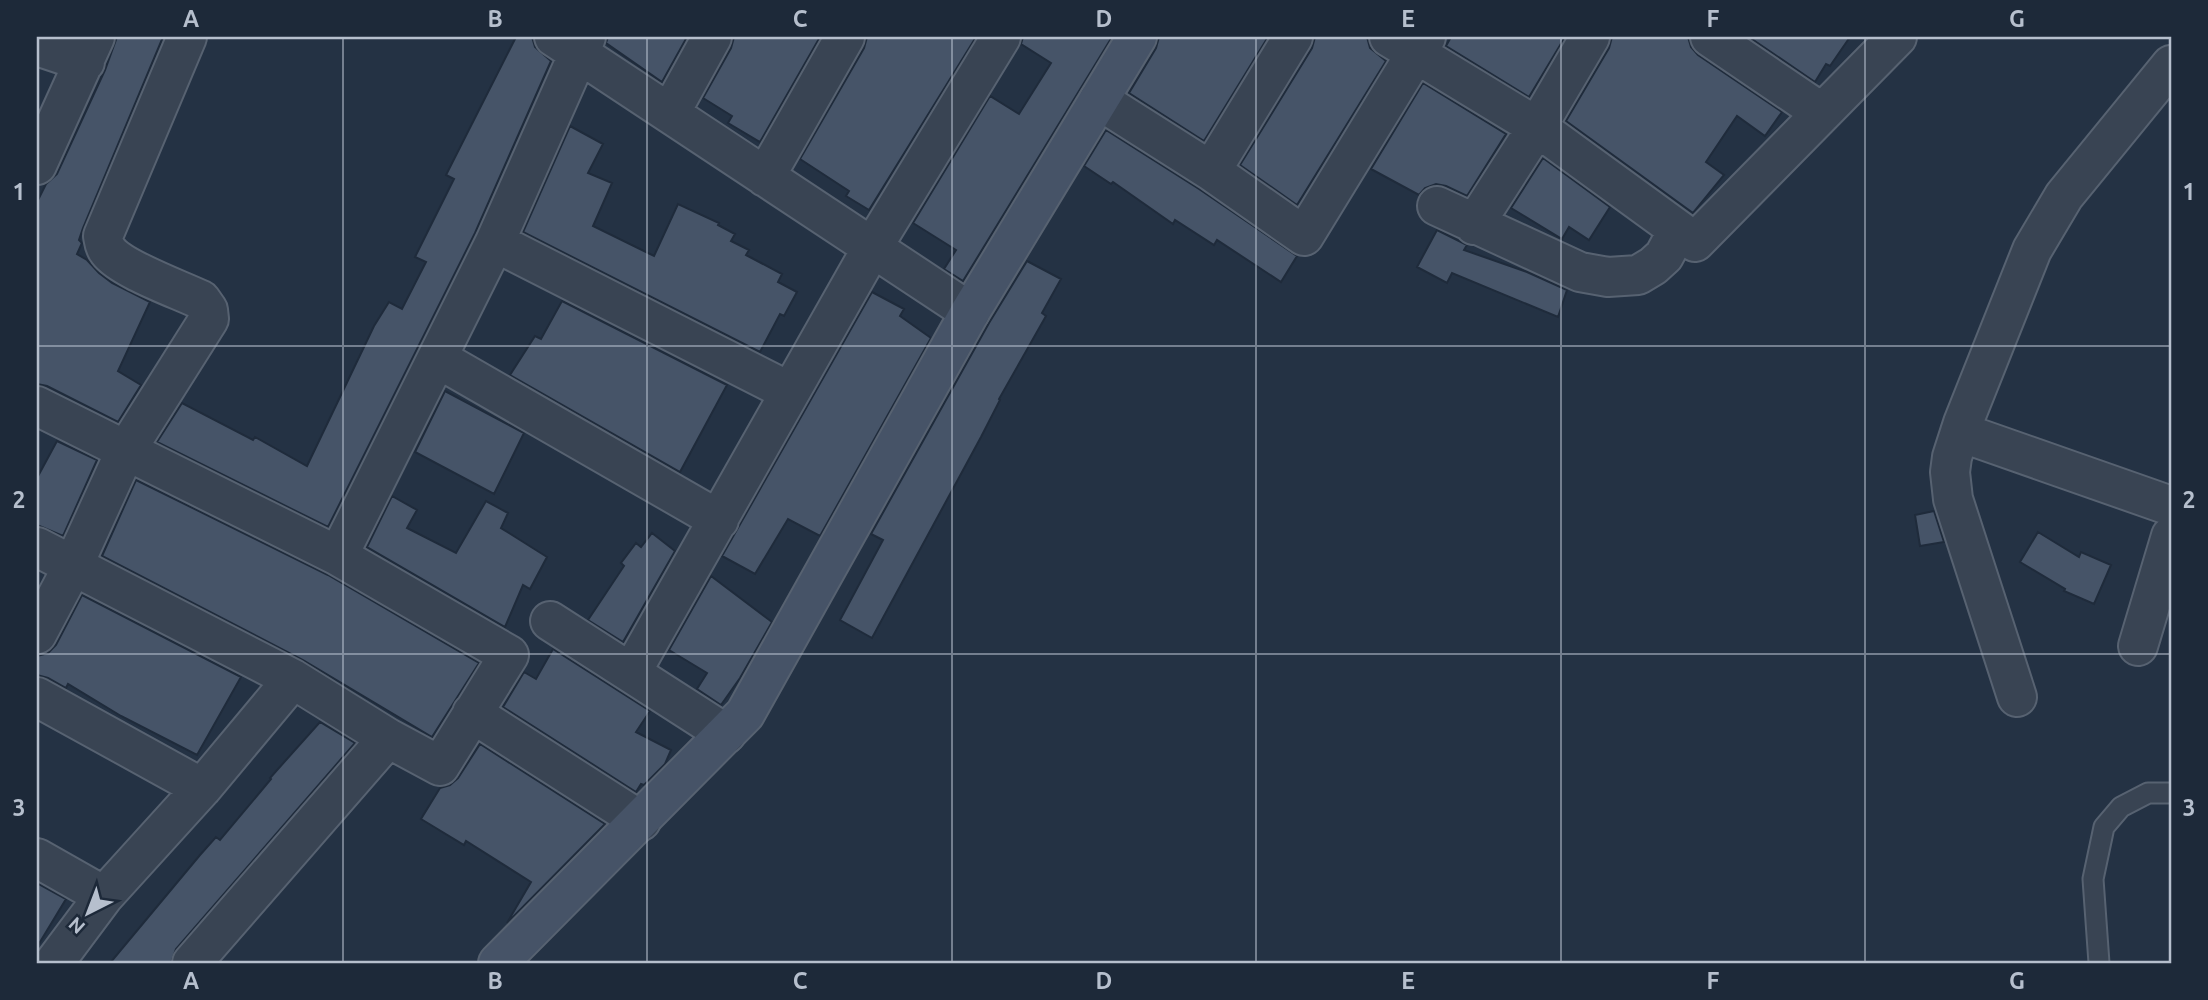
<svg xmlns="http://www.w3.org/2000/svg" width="2208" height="1000" viewBox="0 0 2208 1000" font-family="Ubuntu,sans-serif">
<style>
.building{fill:#465468;stroke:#1f2b3b;stroke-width:2}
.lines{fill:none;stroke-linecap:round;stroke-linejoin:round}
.lane-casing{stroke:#576271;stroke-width:23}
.street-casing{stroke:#576271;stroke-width:42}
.secondary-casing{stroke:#576271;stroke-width:42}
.lane{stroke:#394453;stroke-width:19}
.street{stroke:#394453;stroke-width:38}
.secondary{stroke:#465367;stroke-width:38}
.grid{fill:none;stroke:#b6bfcd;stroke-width:2;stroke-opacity:0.55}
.neatline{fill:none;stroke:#b6bfcd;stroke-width:2.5}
.grid-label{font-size:23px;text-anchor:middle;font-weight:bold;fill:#b6bfcd}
</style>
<rect width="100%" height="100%" fill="#243244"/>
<path class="building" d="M 117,37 L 163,37 L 83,228 L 79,240 L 82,243 L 77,254 L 87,260 L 99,273 L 112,283 L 150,302 L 118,371 L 141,385 L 118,422 L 47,386 L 37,384 L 37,202 L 46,184 L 57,174 L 105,70 Z
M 516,37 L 532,37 L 535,47 L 551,61 L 475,233 L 328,527 L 157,442 L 182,403 L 253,440 L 255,437 L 307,466 L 374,326 L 389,302 L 402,309 L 426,262 L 415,257 L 454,179 L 446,175 Z
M 608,37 L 687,37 L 662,82 L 606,43 Z
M 734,37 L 820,37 L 760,142 L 728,123 L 732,116 L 703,98 L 731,48 Z
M 867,37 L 976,37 L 869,210 L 846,196 L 849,191 L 800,159 L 864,48 Z
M 1023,37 L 1112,37 L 963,281 L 944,269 L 956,250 L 913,223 L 990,96 L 1019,114 L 1051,63 L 1021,44 Z
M 1159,37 L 1268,37 L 1204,141 L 1129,93 L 1156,48 Z
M 1315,37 L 1367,37 L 1370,48 L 1386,61 L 1297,205 L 1240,165 L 1312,48 Z
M 1451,37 L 1565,37 L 1529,97 L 1446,46 Z
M 1612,37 L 1688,37 L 1691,47 L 1698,55 L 1782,112 L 1765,136 L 1737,116 L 1706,162 L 1724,175 L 1693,213 L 1566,121 L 1609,48 Z
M 1749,37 L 1850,37 L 1830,66 L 1826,64 L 1815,82 Z
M 1423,83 L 1506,134 L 1467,196 L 1446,186 L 1436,184 L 1425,188 L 1419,195 L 1371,169 Z
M 570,126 L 603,144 L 588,173 L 612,183 L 593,226 L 654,256 L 678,204 L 719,223 L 718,225 L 735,234 L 731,241 L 749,250 L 746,255 L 782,274 L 778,282 L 797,292 L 784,316 L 780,314 L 760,352 L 523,232 Z
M 1106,130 L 1199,189 L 1297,256 L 1281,282 L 1217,240 L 1214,245 L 1175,220 L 1173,224 L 1113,182 L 1111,184 L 1084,166 Z
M 1543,158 L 1610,207 L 1589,240 L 1569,227 L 1562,239 L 1511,208 Z
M 1437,230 L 1467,245 L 1464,250 L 1527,272 L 1567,290 L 1558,317 L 1452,273 L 1447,283 L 1417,267 Z
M 1027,261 L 1061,279 L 1042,313 L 1046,316 L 999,399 L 1000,400 L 981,437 L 872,638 L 840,620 L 883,540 L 871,534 L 989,323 Z
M 872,292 L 904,309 L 900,316 L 931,338 L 820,536 L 788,519 L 755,574 L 722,556 Z
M 562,301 L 727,385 L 680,472 L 510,375 L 535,336 L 541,339 Z
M 445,391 L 524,433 L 494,494 L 415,452 Z
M 57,441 L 97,460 L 63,536 L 37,525 L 37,478 Z
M 136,480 L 328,575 L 479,663 L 432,737 L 303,660 L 102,556 Z
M 392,496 L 417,510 L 407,528 L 456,553 L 486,501 L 508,513 L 501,528 L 547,557 L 530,589 L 523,585 L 505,627 L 367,547 Z
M 1934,511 L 1944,542 L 1920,546 L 1915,515 Z
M 2038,532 L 2079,557 L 2081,552 L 2111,565 L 2094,604 L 2064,591 L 2065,589 L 2020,562 Z
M 652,533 L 675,551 L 623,642 L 588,620 L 624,566 L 621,563 L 636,543 L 641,547 Z
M 711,576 L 772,622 L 740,678 L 721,705 L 697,689 L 707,673 L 669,650 Z
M 82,595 L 241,677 L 197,755 L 121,716 L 68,684 L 66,688 L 48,678 L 37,675 L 37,656 L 48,653 L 56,645 Z
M 553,649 L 650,711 L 636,732 L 671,750 L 665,764 L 644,785 L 641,784 L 636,792 L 503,707 L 524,672 L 536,679 Z
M 320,722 L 355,743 L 176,949 L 171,963 L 110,963 L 200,855 L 216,837 L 220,840 L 271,779 L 270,778 Z
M 480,744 L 605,824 L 507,923 L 531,882 L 466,841 L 464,845 L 421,819 L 440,788 L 450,785 L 458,778 Z
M 37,883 L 66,899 L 37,947 Z"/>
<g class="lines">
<g class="lane-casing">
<path id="lane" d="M 2099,963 L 2093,879 L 2104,827 L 2121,807 L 2148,793 L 2171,793"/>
</g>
<g class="street-casing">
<path id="street" d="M 554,37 L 970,312
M 1389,37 L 1537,127 L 1695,242 L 1897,37
M 1710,37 L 1822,113
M 37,46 L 85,62
M 1099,100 L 1211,171 L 1304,236 L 1426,37
M 670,113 L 712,37
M 37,165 L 95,37
M 1211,171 L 1293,37
M 765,177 L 845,37
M 1437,206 L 1580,272 L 1608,277 L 1638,275 L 1653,266 L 1664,256 L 1678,230
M 1474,225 L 1537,127 L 1590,37
M 495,242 L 790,392
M 437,358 L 719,520
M 37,406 L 338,556 L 509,655 L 440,766 L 388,738 L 293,679 L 37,547
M 1960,432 L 2171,506
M 338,556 L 495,242 L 586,37
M 550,621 L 726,734
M 37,634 L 73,566 L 125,452 L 209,319 L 208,310 L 201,300 C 178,289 121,269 108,251 C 104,246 104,241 103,236 L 187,37
M 2138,646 L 2171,536
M 631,673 L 872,248 L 1001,37
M 37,697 L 202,788
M 2017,697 L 1953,499 L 1950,472 L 1952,457 L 1963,423 L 2032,250 L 2064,196 L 2171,65
M 472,713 L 641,821
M 37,858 L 104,896
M 54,963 L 104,896 L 202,788 L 293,679
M 192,963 L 388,738"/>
</g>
<g class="secondary-casing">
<path id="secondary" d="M 498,963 L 745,714 L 970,312 L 1137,37"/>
</g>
<use href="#lane" class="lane"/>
<use href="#street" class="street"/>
<use href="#secondary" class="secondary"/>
</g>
<path class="grid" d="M 343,37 L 343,963M 647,37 L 647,963M 952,37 L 952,963M 1256,37 L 1256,963M 1561,37 L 1561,963M 1865,37 L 1865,963M 37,346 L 2171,346M 37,654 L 2171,654"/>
<rect width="2208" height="1000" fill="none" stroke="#1d2939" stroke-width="77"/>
<g transform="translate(88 913) rotate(222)" stroke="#1d2939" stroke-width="5" paint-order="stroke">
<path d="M0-5L12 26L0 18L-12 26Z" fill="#b6bfcd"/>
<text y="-10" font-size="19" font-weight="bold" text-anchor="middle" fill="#b6bfcd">N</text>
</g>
<rect x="38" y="38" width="2132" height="924" class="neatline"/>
<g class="grid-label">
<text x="191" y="27">A</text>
<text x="495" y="27">B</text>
<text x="800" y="27">C</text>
<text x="1104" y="27">D</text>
<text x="1408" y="27">E</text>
<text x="1713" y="27">F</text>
<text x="2017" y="27">G</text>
<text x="19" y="200">1</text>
<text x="2189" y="200">1</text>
<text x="19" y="508">2</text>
<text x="2189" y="508">2</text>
<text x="19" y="816">3</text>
<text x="2189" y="816">3</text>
<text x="191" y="989">A</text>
<text x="495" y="989">B</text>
<text x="800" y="989">C</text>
<text x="1104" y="989">D</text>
<text x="1408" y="989">E</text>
<text x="1713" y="989">F</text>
<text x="2017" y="989">G</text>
</g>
</svg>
